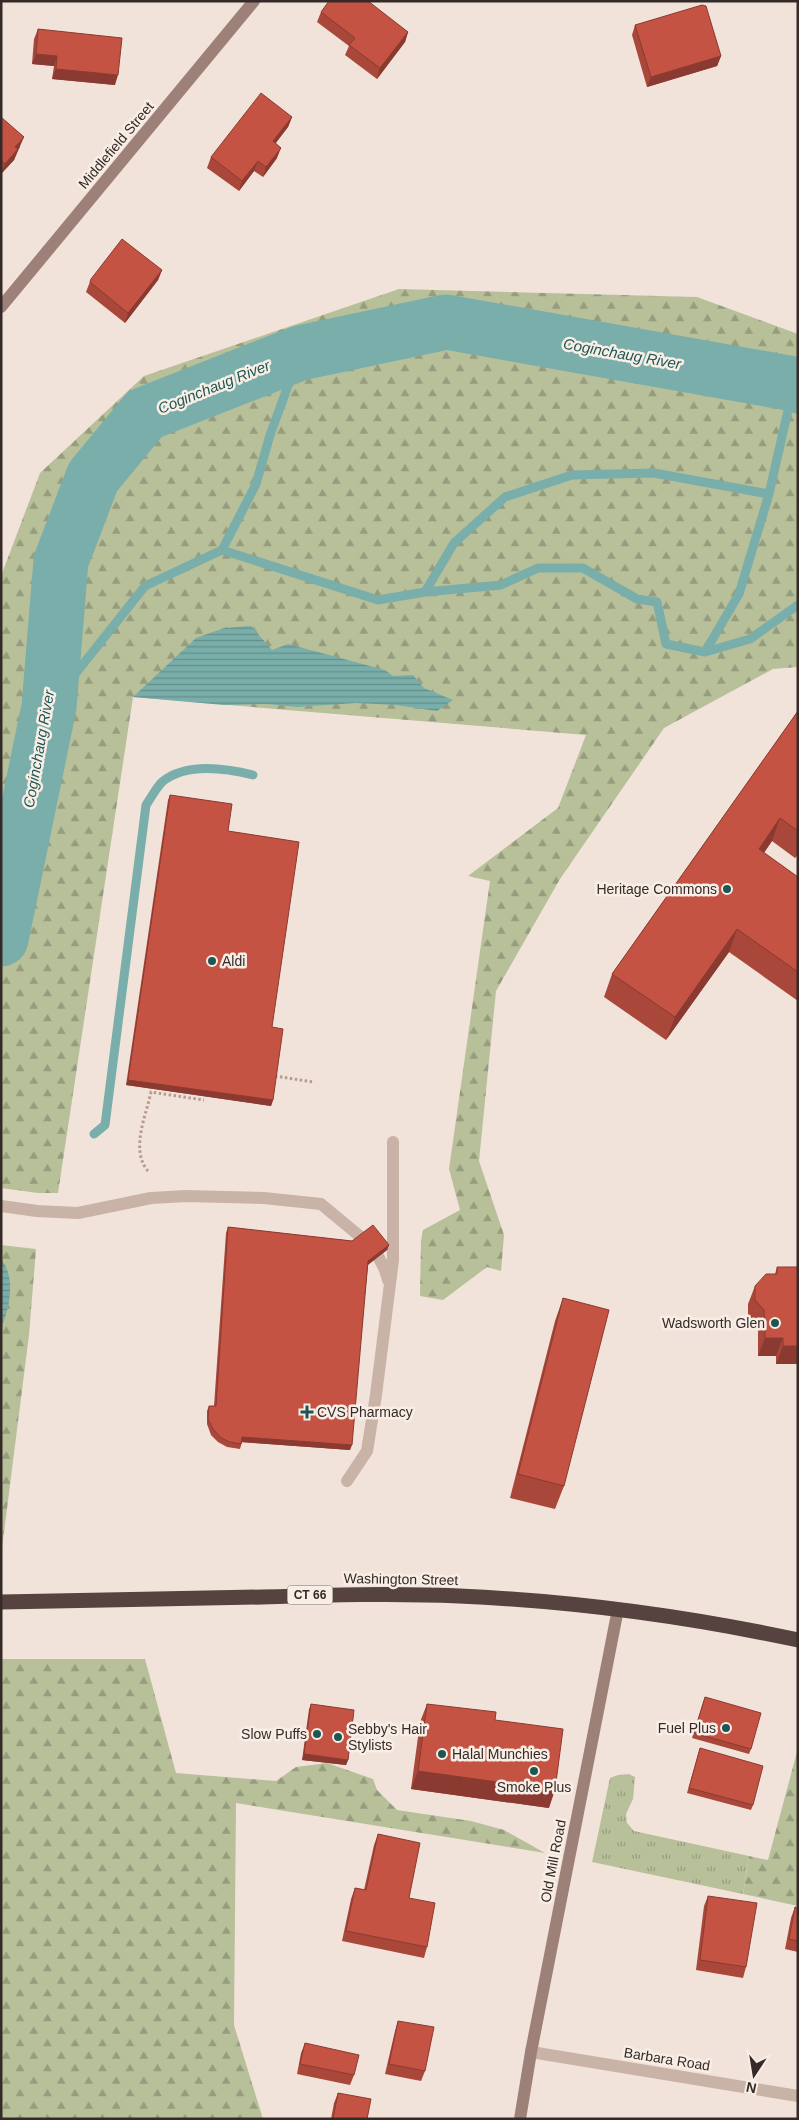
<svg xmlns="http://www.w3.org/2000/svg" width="799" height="2120" viewBox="0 0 799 2120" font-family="Arial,sans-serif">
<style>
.grass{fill:url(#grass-tufts)}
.forest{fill:url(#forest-firs)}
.water{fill:url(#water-rules)}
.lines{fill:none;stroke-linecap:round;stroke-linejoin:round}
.stream{stroke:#79aeaa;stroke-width:9}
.river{stroke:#79aeaa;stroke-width:55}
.path{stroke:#b59b90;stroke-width:3;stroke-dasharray:2.5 2.5;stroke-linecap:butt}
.lane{stroke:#c9b2a6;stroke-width:12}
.street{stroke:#c9b2a6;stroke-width:12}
.secondary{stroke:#9d8077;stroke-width:12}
.highway{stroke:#56423e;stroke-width:15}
.wall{fill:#a9473a}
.shaded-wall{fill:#8a3a30}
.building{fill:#c55344;stroke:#8a3a30}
.poi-dot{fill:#1d5653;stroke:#f9eee6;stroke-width:2}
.labels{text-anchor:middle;stroke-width:5;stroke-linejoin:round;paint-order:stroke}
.shield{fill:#f9eee6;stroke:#706560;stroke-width:1}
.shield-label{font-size:12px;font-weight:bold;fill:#352a27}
.street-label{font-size:14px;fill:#352a27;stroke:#f9eee6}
.poi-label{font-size:14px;fill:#352a27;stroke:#f9eee6;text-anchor:end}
.water-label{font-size:15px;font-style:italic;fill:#1d5653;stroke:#f9eee6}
</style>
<defs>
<pattern id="grass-tufts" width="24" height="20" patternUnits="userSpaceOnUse" patternTransform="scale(1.25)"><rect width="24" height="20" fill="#b8c09a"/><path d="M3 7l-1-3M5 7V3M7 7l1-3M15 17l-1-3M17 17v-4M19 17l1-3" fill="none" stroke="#969c7e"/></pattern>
<pattern id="forest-firs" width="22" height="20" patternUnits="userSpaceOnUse" patternTransform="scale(1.25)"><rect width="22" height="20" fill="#b8c09a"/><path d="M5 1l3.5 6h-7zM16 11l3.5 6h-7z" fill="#969c7e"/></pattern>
<pattern id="water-rules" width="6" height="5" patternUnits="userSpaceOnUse" patternTransform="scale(1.25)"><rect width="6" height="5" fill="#79aeaa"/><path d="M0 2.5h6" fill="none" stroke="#648e8a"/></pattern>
</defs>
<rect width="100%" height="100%" fill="#f1e3da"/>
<path class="grass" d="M 629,1774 L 635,1777 L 633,1799 L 626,1814 L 627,1823 L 634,1831 L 749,1856 L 743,1894 L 592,1862 L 610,1778 L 618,1775 Z"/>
<path class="forest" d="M 399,289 L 697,297 L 798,334 L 798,667 L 773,669 L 664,728 L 560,879 L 496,991 L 479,1161 L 504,1235 L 501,1271 L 487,1267 L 443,1300 L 420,1296 L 421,1241 L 423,1230 L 460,1210 L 449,1169 L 490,881 L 468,876 L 558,808 L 586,735 L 133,697 L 58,1193 L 38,1193 L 1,1188 L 1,576 L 40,473 L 144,376 Z
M 1,1245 L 36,1249 L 29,1335 L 1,1556 Z
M 1,1659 L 145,1659 L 176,1773 L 276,1781 L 296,1767 L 327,1763 L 373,1779 L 377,1790 L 397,1810 L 471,1821 L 504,1830 L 545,1853 L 236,1803 L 234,2025 L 263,2119 L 1,2119 Z
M 798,1748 L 798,1906 L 743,1894 L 749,1856 L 768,1860 Z"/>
<path class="water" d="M 251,626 L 272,650 L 288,644 L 385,670 L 393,676 L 413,675 L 424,688 L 453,700 L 437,711 L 395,705 L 356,703 L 297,707 L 267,704 L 224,705 L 133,697 L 196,638 L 224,628 Z
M 1,1259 C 16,1277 10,1308 1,1328 Z"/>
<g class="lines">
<path class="stream" d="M 222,550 L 256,484 L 270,435 L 300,353
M 425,592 L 501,585 L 538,568 L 583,568 L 637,599 L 657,602 L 666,644 L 705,652 L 750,639 L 798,605
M 705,652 L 739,594 L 769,494
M 49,707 L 145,586 L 222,550 L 378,600 L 425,592 L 454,543 L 505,497 L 572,475 L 654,473 L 769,494 L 794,384
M 94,1134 L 105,1125 L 146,805 C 151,798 156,788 162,782 C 186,762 225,768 253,775"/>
<path class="river" d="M 1,939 L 49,707 L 61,561 L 93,477 L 145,414 L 300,353 L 446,322 L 794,384 L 798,386"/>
<path class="path" d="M 275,1076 L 313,1082
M 148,1171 C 130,1150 146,1116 151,1092 L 204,1100"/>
<path class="lane" d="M 1,1206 L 37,1211 L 78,1213 L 151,1198 L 186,1196 L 264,1198 L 321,1204 L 362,1238
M 378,1256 L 385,1270 L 388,1280
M 347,1481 L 367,1451 L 376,1395 L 393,1260 L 393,1142"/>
<path class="street" d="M 531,2052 L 798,2096"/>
<path class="secondary" d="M 1,307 L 254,1
M 520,2119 L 531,2052 L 618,1609"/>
<path class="highway" d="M 1,1602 C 88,1600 175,1599 262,1597 C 328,1595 394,1593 459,1596 C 573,1601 686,1616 798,1640"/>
</g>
<path class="wall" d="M 321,12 L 408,32 L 405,42 L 377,79 L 345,55 L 349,46 L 317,22 Z
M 635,25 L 721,56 L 717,66 L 647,87 L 632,35 Z
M 38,29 L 115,85 L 52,79 L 54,66 L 32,64 L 34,39 Z
M 1,117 L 20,147 L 18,150 L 14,160 L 1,174 Z
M 292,117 L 288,127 L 276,143 L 277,158 L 263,177 L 254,171 L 239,191 L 207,168 L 211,157 Z
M 162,270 L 158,280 L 125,323 L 86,292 L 91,279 Z
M 798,711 L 798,855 L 795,858 L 772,841 L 764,853 L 798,877 L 798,1001 L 729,952 L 666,1040 L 604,997 L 612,974 Z
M 170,795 L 228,831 L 272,1027 L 273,1100 L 271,1106 L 126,1085 L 168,800 Z
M 228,1227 L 389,1245 L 387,1250 L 368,1265 L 350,1450 L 242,1442 L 240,1449 L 227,1447 L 218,1442 L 211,1435 L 207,1424 L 207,1411 L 209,1406 L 214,1406 L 226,1233 Z
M 777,1267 L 798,1364 L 776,1364 L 776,1356 L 758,1356 L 758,1328 L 748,1318 L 748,1304 L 755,1286 L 775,1274 Z
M 563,1298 L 564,1486 L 555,1509 L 510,1498 L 555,1321 Z
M 705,1697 L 751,1749 L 749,1754 L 692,1738 Z
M 311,1704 L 348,1760 L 346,1765 L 302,1760 L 309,1709 Z
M 427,1704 L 495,1720 L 549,1808 L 411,1789 L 420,1722 Z
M 700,1748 L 753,1805 L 751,1810 L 687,1793 Z
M 378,1834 L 409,1898 L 427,1947 L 424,1958 L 342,1941 L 351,1899 L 355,1888 L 364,1890 L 374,1845 Z
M 708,1896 L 746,1967 L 743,1978 L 696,1970 L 704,1906 Z
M 795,1907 L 798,1908 L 798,1952 L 785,1949 L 791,1918 Z
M 398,2021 L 425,2071 L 421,2081 L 385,2074 L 395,2031 Z
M 305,2043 L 354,2075 L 350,2085 L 297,2074 L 301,2053 Z
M 338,2093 L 367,2119 L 331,2119 L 334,2103 Z"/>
<path class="shaded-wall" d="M 408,32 L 405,42 L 377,79 L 380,68 Z
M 36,54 L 57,56 L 54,66 L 32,64 Z
M 721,56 L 717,66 L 647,87 L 651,77 Z
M 56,69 L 118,75 L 115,85 L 52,79 Z
M 292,117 L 288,127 L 269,151 L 273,141 Z
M 24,137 L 14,160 L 1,174 L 5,164 L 15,147 Z
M 281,148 L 277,158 L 263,177 L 266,167 Z
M 258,161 L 254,171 L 239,191 L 242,181 Z
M 162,270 L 158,280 L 125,323 L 128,313 Z
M 780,818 L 772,841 L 750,872 L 759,849 Z
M 737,929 L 729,952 L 666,1040 L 675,1017 Z
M 128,1080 L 273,1100 L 271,1106 L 126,1085 Z
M 389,1245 L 387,1250 L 366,1266 L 368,1261 Z
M 765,1338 L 783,1338 L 776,1356 L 758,1356 Z
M 783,1346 L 798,1346 L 798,1364 L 776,1364 Z
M 242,1437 L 352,1445 L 350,1450 L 240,1442 Z
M 304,1754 L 348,1760 L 346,1765 L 302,1760 Z
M 418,1771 L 555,1790 L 549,1808 L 411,1789 Z"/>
<path class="building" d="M 329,1 L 368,1 L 408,32 L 380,68 L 349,45 L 355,38 L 321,12 Z
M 702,5 L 706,6 L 721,56 L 651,77 L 635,25 Z
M 38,29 L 122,38 L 118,75 L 56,69 L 57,56 L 36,54 Z
M 261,93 L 292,117 L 273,141 L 281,148 L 266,167 L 258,161 L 242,181 L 211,157 Z
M 1,117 L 24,137 L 15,147 L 18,149 L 5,164 L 2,161 L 1,162 Z
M 122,239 L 162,270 L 128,313 L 90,282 L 91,279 Z
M 798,711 L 798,831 L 780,818 L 759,849 L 798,877 L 798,972 L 737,929 L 675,1017 L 612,974 Z
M 170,795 L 232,804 L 228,831 L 299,842 L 272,1027 L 283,1029 L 273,1100 L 128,1080 Z
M 373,1225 L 389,1245 L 368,1261 L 352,1445 L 242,1437 L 241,1444 L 229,1442 L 220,1437 L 213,1429 L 208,1419 L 209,1406 L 216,1406 L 228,1227 L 352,1241 Z
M 777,1267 L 798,1267 L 798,1346 L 783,1346 L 783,1338 L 765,1338 L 764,1310 L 755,1300 L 755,1286 L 766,1274 L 777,1274 Z
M 563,1298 L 609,1310 L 564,1486 L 518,1474 Z
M 705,1697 L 761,1713 L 751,1749 L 694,1733 Z
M 311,1704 L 354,1710 L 348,1760 L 304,1754 Z
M 427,1704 L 496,1712 L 495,1720 L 563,1729 L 555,1790 L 418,1771 Z
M 700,1748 L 763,1766 L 753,1805 L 689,1788 Z
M 378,1834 L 420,1843 L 409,1898 L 435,1903 L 427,1947 L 346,1931 L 355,1888 L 366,1890 Z
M 708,1896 L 757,1903 L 746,1967 L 700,1960 Z
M 795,1907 L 798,1908 L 798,1941 L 789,1939 Z
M 398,2021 L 434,2027 L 425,2071 L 389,2064 Z
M 305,2043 L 359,2055 L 354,2075 L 300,2064 Z
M 338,2093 L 371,2099 L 367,2119 L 333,2119 Z"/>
<g class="poi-dot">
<circle cx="727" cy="889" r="5"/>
<circle cx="212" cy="961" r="5"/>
<circle cx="775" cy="1323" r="5"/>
<path d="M304.5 1404.5h5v5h5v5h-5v5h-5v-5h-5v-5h5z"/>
<circle cx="726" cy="1728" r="5"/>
<circle cx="317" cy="1734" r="5"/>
<circle cx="338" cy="1737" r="5"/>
<circle cx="442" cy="1754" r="5"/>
<circle cx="534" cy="1771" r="5"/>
</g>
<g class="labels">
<rect class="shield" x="287.5" y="1585.5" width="45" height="19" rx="4"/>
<g class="shield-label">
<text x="310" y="1599">CT 66</text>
</g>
<g class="street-label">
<text transform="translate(116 145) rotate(-50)" y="5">Middlefield Street</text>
<text transform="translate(401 1579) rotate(1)" y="5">Washington Street</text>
<text transform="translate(553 1861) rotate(-79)" y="5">Old Mill Road</text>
<text transform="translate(667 2059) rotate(9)" y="5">Barbara Road</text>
</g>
<g class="poi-label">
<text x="717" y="894">Heritage Commons</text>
<text x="222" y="966" text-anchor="start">Aldi</text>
<text x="765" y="1328">Wadsworth Glen</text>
<text x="317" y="1417" text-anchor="start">CVS Pharmacy</text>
<text x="716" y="1733">Fuel Plus</text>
<text x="348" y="1734" text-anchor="start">Sebby's Hair<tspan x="348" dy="16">Stylists</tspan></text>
<text x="307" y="1739">Slow Puffs</text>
<text x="452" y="1759" text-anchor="start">Halal Munchies</text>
<text x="534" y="1792" text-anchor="middle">Smoke Plus</text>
</g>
<g class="water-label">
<text transform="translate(622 354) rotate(10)" y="5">Coginchaug River</text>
<text transform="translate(214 387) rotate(-22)" y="5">Coginchaug River</text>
<text transform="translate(39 749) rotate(-80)" y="5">Coginchaug River</text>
</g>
</g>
<rect width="799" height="2120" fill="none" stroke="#352a27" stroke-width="5"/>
<g transform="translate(754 2075) rotate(192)" stroke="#f9eee6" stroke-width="4" paint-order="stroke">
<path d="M0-4L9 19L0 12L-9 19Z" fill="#352a27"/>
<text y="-8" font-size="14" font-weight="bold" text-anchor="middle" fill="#352a27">N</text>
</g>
</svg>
